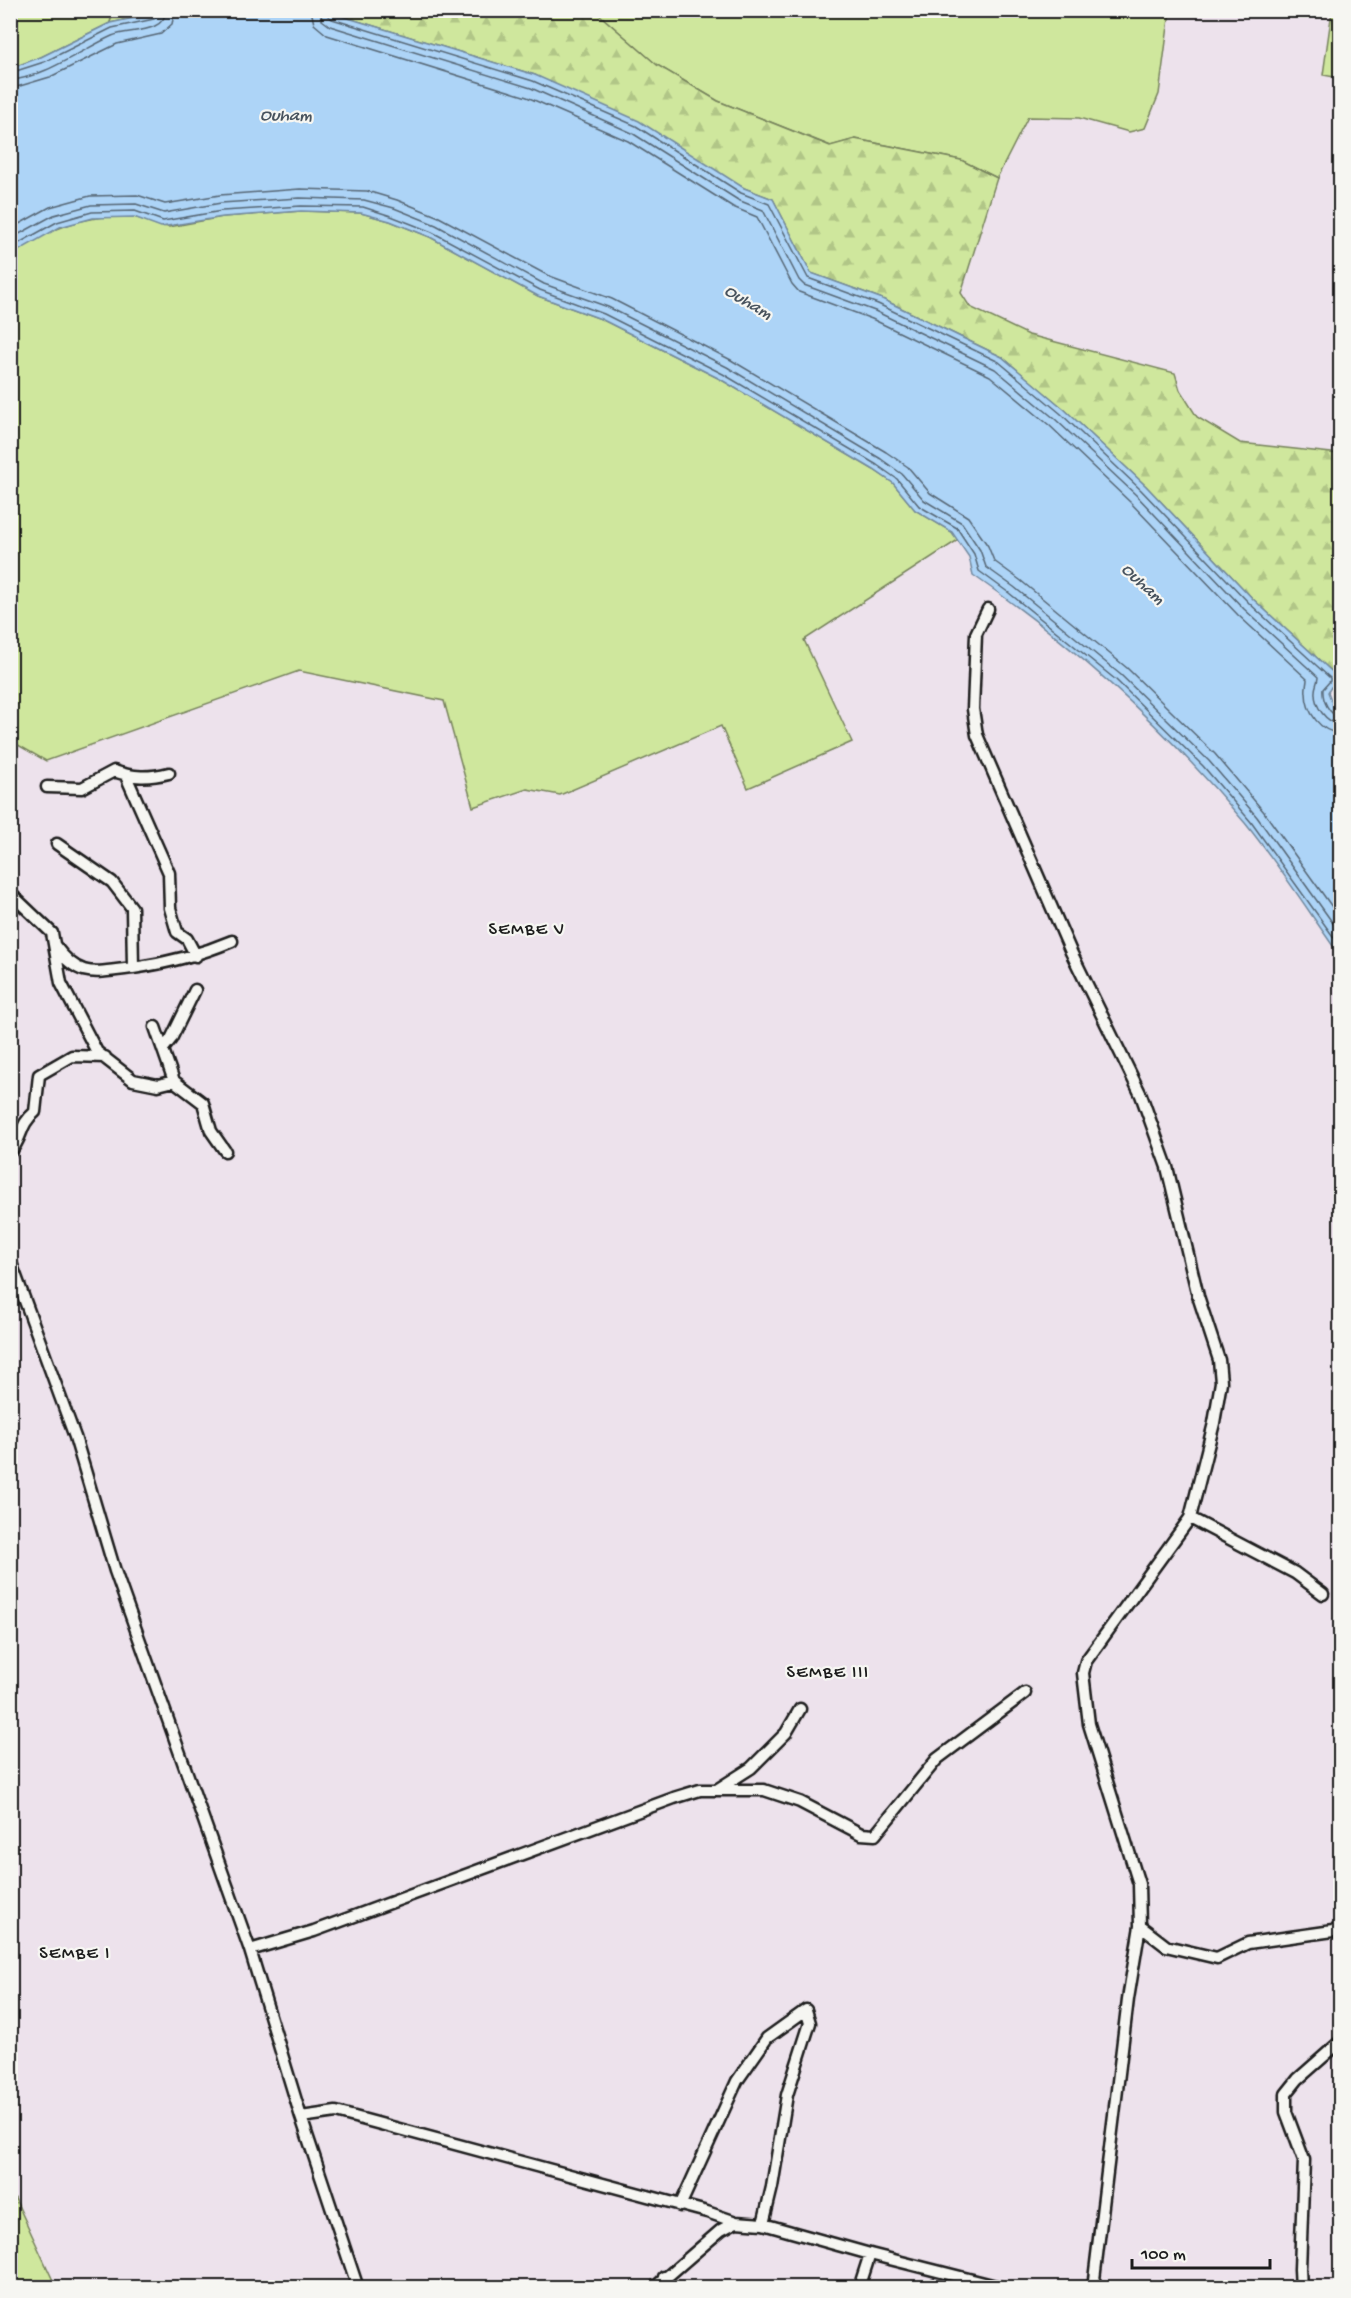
<svg xmlns="http://www.w3.org/2000/svg" width="1351" height="2298" viewBox="0 0 1351 2298" font-family="'Gochi Hand',sans-serif">
<style>
.grass{fill:#cfe79d;stroke:#76825c;stroke-width:1.5}
.forest{fill:url(#forest-firs);stroke:#76825c;stroke-width:1.5}
.water{fill:#add4f7;stroke:#738a9f;stroke-width:1.5}
.lines{fill:none;stroke-linecap:round;stroke-linejoin:round}
.shore{stroke:#566674;stroke-width:1.5}
.street-casing{stroke:#1c1c1c;stroke-width:15}
.street{stroke:#f6f6f2;stroke-width:10}
.labels{text-anchor:middle;stroke-width:4.5;stroke-linejoin:round;paint-order:stroke}
.water-label{font-size:18px;font-style:italic;fill:#48535e;stroke:#f6f6f2}
.neighbourhood-label{font-size:18px;letter-spacing:1.5px;fill:#1c1c1c;stroke:#f6f6f2}
</style>
<defs>
<pattern id="forest-firs" width="22" height="20" patternUnits="userSpaceOnUse" patternTransform="scale(1.5)"><rect width="22" height="20" fill="#cfe79d"/><path d="M5 1l3.5 6h-7zM16 11l3.5 6h-7z" fill="#b1c687"/></pattern>
</defs>
<rect width="100%" height="100%" fill="#ede2ec"/>
<filter id="ink" filterUnits="userSpaceOnUse"><feTurbulence type="fractalNoise" baseFrequency=".0167" numOctaves="2"/><feDisplacementMap in="SourceGraphic" scale="12" xChannelSelector="R" yChannelSelector="G"/><feConvolveMatrix kernelMatrix="1 2 1 2 8 2 1 2 1" color-interpolation-filters="sRGB"/></filter>
<g filter="url(#ink)">
<path class="grass" d="M 10,11 L 113,11 L 110,23 L 41,57 L 11,68 Z
M 595,11 L 1170,11 L 1159,94 L 1145,128 L 1129,132 L 1079,118 L 1028,117 L 997,178 L 961,160 L 856,139 L 831,146 L 718,101 L 657,65 Z
M 1332,11 L 1340,11 L 1340,78 L 1323,75 Z
M 301,211 L 361,213 L 390,221 L 430,237 L 538,296 L 601,319 L 720,379 L 874,470 L 893,483 L 915,510 L 952,532 L 958,540 L 804,640 L 852,742 L 748,788 L 721,726 L 560,795 L 527,789 L 473,807 L 444,701 L 299,671 L 46,761 L 11,741 L 11,255 C 44,230 90,212 133,217 C 146,219 156,227 169,227 L 223,217 Z
M 11,2192 L 12,2192 L 56,2287 L 11,2287 Z"/>
<path class="forest" d="M 113,11 L 167,11 L 110,23 Z
M 325,11 L 595,11 L 657,65 L 718,101 L 830,146 L 855,139 L 961,160 L 997,178 L 961,293 L 970,307 L 1029,335 L 1175,373 L 1180,390 L 1197,417 L 1240,443 L 1340,454 L 1340,679 L 1253,599 L 1146,486 L 1064,409 L 1002,357 L 880,298 L 811,273 L 773,199 L 744,188 L 535,75 Z"/>
<path class="water" d="M 167,11 L 325,11 L 535,75 L 639,121 L 744,188 L 773,199 L 811,273 L 880,298 L 1002,357 L 1064,409 L 1146,486 L 1253,599 L 1340,679 L 1340,695 L 1331,687 L 1328,692 L 1333,705 L 1340,713 L 1340,956 C 1309,912 1279,865 1245,823 C 1166,729 1074,645 973,575 L 969,557 L 952,532 L 915,510 L 893,483 L 874,470 L 720,379 L 601,319 L 538,296 L 430,237 L 390,221 L 361,213 L 301,211 L 223,217 L 161,227 L 134,217 L 93,218 L 60,227 L 11,255 L 11,68 L 41,57 L 110,23 Z"/>
<g class="lines">
<path class="shore" d="M 311,10 L 314,24 L 327,35 L 527,97 L 628,141 L 733,207 L 757,217 L 792,284 L 799,292 L 872,319 L 990,376 L 1049,425 L 1130,502 L 1238,615 L 1307,679 C 1307,684 1305,688 1306,693 C 1306,712 1321,733 1340,733
M 320,10 L 322,20 L 330,26 L 531,88 L 632,133 L 738,200 L 763,210 L 799,280 L 804,285 L 875,311 L 995,369 L 1055,419 L 1136,495 L 1244,609 L 1318,677 C 1318,682 1315,686 1315,691 C 1314,706 1326,723 1340,724
M 327,10 L 328,16 L 332,19 L 533,81 L 636,126 L 741,193 L 769,204 L 808,278 L 878,304 L 999,362 L 1060,413 L 1141,490 L 1249,603 L 1330,678 L 1330,681 L 1323,689 C 1322,700 1329,715 1340,717
M 10,73 L 44,62 L 112,28 L 154,19 L 158,15 L 158,10
M 10,80 C 41,79 83,49 112,36 C 129,29 165,34 166,10
M 10,89 L 50,77 L 117,44 L 161,34 L 172,24 L 175,10
M 10,229 L 50,207 L 90,196 L 137,195 L 165,204 L 220,195 L 300,189 L 367,191 L 397,200 L 439,217 L 547,275 L 612,299 L 731,360 L 886,452 L 908,467 L 930,493 L 968,517 L 988,546 L 994,561 L 1020,580 L 1127,668 L 1215,754 L 1264,812 L 1340,918
M 10,239 L 54,215 L 91,205 L 136,204 L 164,213 L 221,203 L 300,198 L 364,200 L 394,208 L 436,225 L 544,284 L 608,307 L 727,367 L 881,459 L 902,474 L 924,500 L 962,523 L 980,550 L 986,567 L 1014,587 L 1121,675 L 1209,761 L 1257,817 L 1340,933
M 10,248 L 57,222 L 92,212 L 135,211 L 163,221 L 222,211 L 301,206 L 363,207 L 391,216 L 432,232 L 540,290 L 604,314 L 723,374 L 877,465 L 897,479 L 919,506 L 957,528 L 974,554 L 979,571 L 1009,593 L 1116,680 L 1203,766 L 1251,822 L 1340,946"/>
<g class="street-casing">
<path id="street" d="M 988,609 L 976,634 L 973,709 L 977,735 L 1071,952 L 1141,1095 L 1167,1167 L 1198,1296 L 1219,1360 L 1221,1382 L 1214,1423 L 1190,1518 L 1086,1661 L 1083,1673 L 1089,1724 L 1139,1884 L 1140,1926 L 1128,1999 L 1093,2288
M 126,776 L 169,873 L 170,908 L 177,932 L 187,939 L 196,956
M 47,787 L 82,788 L 114,771 C 133,778 149,778 169,773
M 10,893 L 52,933 L 61,983 L 97,1052 L 133,1080 L 158,1085 L 174,1081 L 203,1103 L 211,1131 L 225,1151
M 55,946 C 80,980 95,972 133,968 L 132,908 L 112,882 L 57,844
M 133,968 C 168,963 199,955 232,941
M 155,1027 L 174,1081
M 163,1049 L 171,1039 L 195,990
M 10,1152 C 24,1136 18,1126 35,1112 L 39,1075 L 72,1056 L 105,1057
M 10,1260 L 75,1437 L 115,1571 L 250,1950 L 301,2117 L 358,2288
M 1190,1518 L 1295,1573 L 1323,1594
M 718,1789 L 751,1768 L 786,1733 L 800,1709
M 1140,1926 L 1166,1946 L 1217,1958 L 1248,1943 L 1340,1930
M 250,1950 L 314,1931 L 674,1798 L 700,1790 L 764,1790 L 800,1802 L 861,1834 L 875,1835 L 937,1759 L 1025,1693
M 301,2117 L 336,2112 L 707,2212 L 736,2222 L 763,2224 L 870,2254 L 1004,2288
M 680,2206 L 737,2081 L 767,2038 L 806,2010 L 810,2023 L 787,2095 L 772,2187 L 763,2224
M 664,2277 L 671,2288
M 654,2288 L 721,2230 L 736,2222
M 859,2288 L 870,2254
M 1301,2288 L 1300,2269 L 1304,2160 L 1286,2112 L 1286,2094 L 1298,2079 L 1340,2042"/>
</g>
<use href="#street" class="street"/>
</g>
</g>
<g class="labels">
<g class="water-label">
<text transform="translate(286 114) rotate(1)" y="6">Ouham</text>
<text transform="translate(749 301) rotate(31)" y="6">Ouham</text>
<text transform="translate(1144 583) rotate(43)" y="6">Ouham</text>
</g>
<g class="neighbourhood-label">
<text x="527" y="934">SEMBE V</text>
<text x="828" y="1677">SEMBE III</text>
<text x="75" y="1958">SEMBE I</text>
</g>
</g>
<rect width="1351" height="2298" fill="none" stroke="#f6f6f2" stroke-width="36"/>
<rect x="18" y="18" width="1315" height="2262" fill="none" stroke="#1c1c1c" stroke-width="2" filter="url(#ink)"/>
<path d="M1132 2259v9h138v-9" fill="none" stroke="#1c1c1c" stroke-width="3"/>
<text x="1141" y="2259" font-size="18" fill="#1c1c1c" stroke="#f6f6f2" stroke-width="4.5" paint-order="stroke">100 m</text>
</svg>
